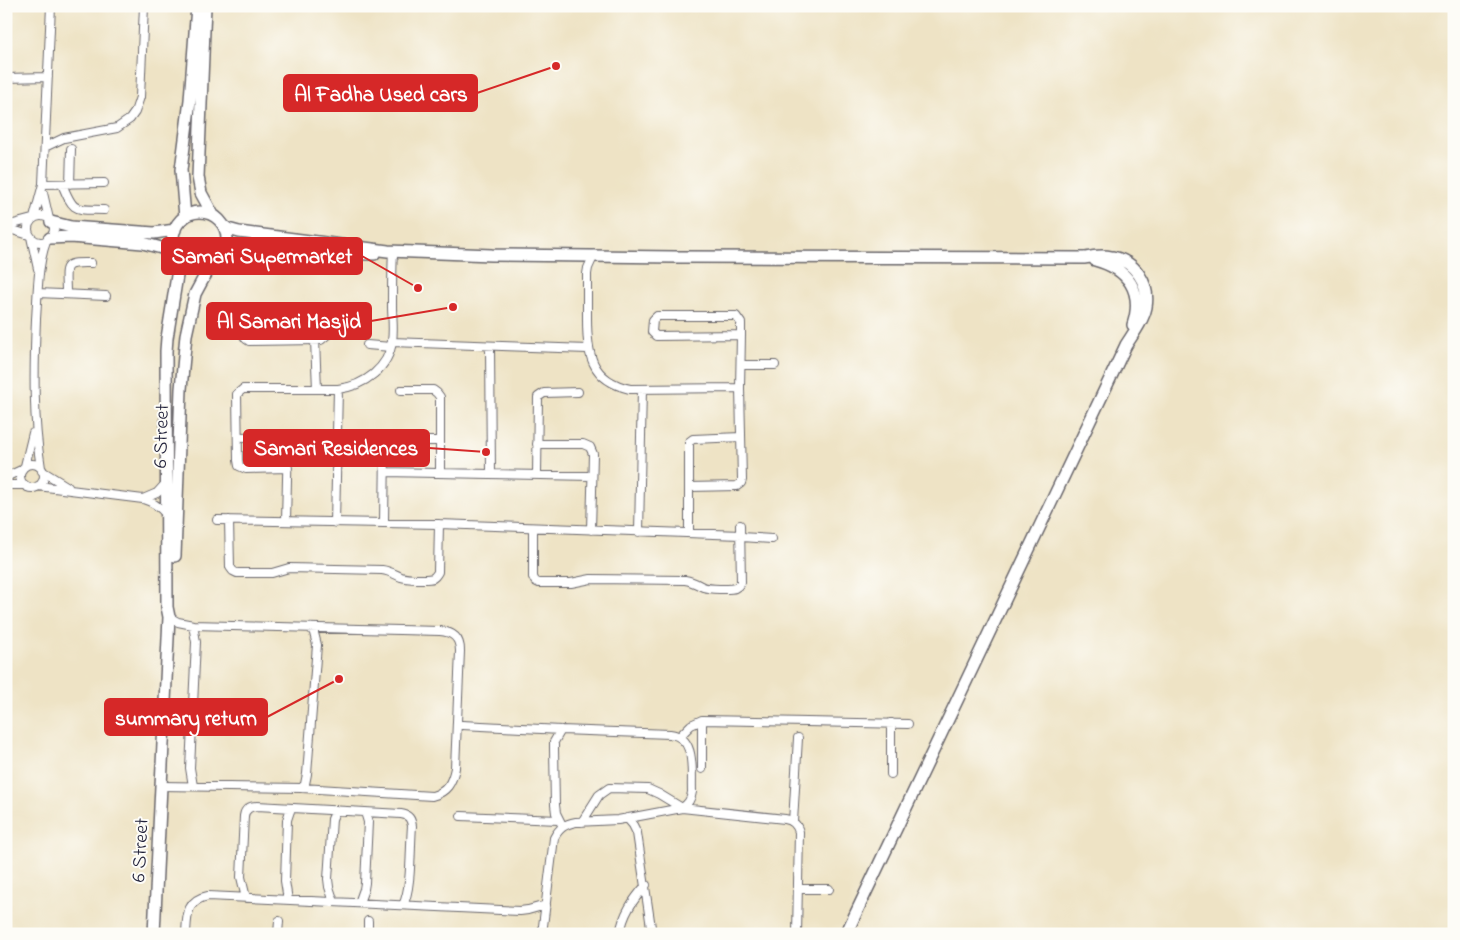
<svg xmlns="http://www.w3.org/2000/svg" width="1460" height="940" viewBox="0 0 1460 940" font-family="'Indie Flower',sans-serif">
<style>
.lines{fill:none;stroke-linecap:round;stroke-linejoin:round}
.street-casing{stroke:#69666b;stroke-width:10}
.secondary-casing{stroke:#69666b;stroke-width:14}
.street{stroke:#fff;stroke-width:8}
.secondary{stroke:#fff;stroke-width:11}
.labels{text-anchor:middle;stroke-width:4;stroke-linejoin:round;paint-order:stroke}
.street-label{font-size:20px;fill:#22223b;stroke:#fdfcf7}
.leader{fill:none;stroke:#d62828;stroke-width:2}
.callout-dot{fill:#d62828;stroke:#fdfcf7;stroke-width:2}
.callout{fill:#d62828;stroke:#d62828;stroke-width:2}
.callout-label{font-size:21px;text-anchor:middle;font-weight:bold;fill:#fff}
</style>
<rect width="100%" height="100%" fill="#fdfcf7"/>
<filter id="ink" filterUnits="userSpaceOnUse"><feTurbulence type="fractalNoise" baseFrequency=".02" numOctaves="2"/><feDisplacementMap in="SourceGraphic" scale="10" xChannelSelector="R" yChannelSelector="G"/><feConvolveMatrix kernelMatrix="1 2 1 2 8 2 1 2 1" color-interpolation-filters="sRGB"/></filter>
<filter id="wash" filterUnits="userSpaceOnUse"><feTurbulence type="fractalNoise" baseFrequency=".0096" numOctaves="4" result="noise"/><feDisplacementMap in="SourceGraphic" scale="20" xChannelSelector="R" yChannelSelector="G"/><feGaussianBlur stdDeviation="1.12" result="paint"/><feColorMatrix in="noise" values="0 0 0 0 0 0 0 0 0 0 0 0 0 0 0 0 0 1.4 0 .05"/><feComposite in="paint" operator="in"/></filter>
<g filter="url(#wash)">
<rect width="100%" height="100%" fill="#eee3c5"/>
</g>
<g filter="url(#ink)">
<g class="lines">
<g class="street-casing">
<path id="street" d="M 6,78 L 48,77
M 45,147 L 64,138 L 117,128 L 130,119 L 135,112 L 140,97 L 144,6
M 43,184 L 104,183
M 62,184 C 74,213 74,209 104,210
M 70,184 L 71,149
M 43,193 L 49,219
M28 229a13 13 0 1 1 26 0a13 13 0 1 1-26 0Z
M 34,218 L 43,184 L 51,6
M 6,226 L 32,219
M 6,228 L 29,235
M 31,237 L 38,269
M 594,255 L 588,268 L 587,274 C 587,289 587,303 587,317 C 587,353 590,380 630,389 L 740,388
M 38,293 L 106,296
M 66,294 C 66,266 60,262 91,263
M 249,311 L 320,312 C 330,316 328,326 327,335 L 321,340 L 249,341 C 240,336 240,323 244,315 Z
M 657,316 L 736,316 L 741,323 L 741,335 L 656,336 L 652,332 L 653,320 Z
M 315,340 L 317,389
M 392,342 L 588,349
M 367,345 L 391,347
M 490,346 L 491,474
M 741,365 L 775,365
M 401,390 L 433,390 L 437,393 L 440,397 L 440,473
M 238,437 L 282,436 L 288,438 L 286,521
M 537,444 L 583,444 L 590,447 L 593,454 L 591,530
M20 476a12 12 0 1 1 24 0a12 12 0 1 1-24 0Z
M 25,466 L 33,433
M 41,468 C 33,419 34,369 36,319 C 38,292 37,265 47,239
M 288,468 L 246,469 L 239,466 L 238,460 L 237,394 L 243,389 L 338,389 C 364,386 389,368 392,341 C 394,329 392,317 392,306 C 392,288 392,269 393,251
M 42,471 L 68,487
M 385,472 L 592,476
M 537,475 L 538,397 L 544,393 L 578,392
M 6,477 L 21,470
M 6,485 L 25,485
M 38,486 L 143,499 C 153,502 159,506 166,514
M 689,487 L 737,486 L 741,483 L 742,480 L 740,388 L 741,335
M 143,499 L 157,493 L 167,482
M 217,520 L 439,524 L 741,535
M 229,520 L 230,567 L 233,571 L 237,573 L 272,573 L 289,568 L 382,570 C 390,571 394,574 401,577 C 407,579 428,580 433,578 C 436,576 436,575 438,572 L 439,524
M 335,523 L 338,389
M 384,523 L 385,447 L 387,443 L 390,441 L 440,441
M 533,528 L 533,577 L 535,581 L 539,583 L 571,583 L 591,579 L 685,580 C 692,581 697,584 703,587 C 709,589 730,590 735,588 C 739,586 739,585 741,582 L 740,525
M 639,532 L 642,389
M 689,533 L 689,442 L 693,439 L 741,437
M 741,537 L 772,539
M 193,625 L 196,642 L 190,768 L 193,786
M 891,723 L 891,774
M 462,725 L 561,730 L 670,734 C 697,737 691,772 692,792 C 691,800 688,804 682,808 L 659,794 L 648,789 L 609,788 L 599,795 L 582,822
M 561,730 L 554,742 L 554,749 L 555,805 L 556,813 L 563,827
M 680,736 L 691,725 L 702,720 L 908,724
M 702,769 L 702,720
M 161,786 L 302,788 L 432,796 C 447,792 452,783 455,768 L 460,651 C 460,638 453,632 440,631 L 193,625 L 178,622 L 169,617
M 302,788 L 305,784 L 307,774 L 317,645 L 314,633 L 311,628
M 461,816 L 559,820
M 627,818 L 633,825 L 637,833 L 652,934
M 793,822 L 798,738
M 798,889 L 829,889
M 246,898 L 241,877 L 244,816 C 245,809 250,806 257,806 L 401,814 C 409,815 411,819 412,826 C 410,847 412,888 403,905
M 288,900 L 285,881 L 287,820 L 291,808
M 334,902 L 329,887 L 328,879 L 332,819 L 336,810
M 359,903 L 364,889 L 365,883 L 368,822 L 365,812
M 186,934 C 187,916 186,900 208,896 L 520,911 L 528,910 L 546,905
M 278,934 L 279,921
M 368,934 L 368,921
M 542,934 L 554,838 C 559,828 565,824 576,822 L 618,820 L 682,808 L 785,819 C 792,820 797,824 799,832 L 797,934
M 620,934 C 623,914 633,900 646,885"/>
</g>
<g class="secondary-casing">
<path id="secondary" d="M 205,6 L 198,177 L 201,193 L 213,215
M173 239a27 27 0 1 1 54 0a27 27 0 1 1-54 0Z
M 185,217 L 181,170 L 190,100 L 197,6
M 51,222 L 71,227 L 154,233 L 175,230
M 224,226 L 228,229 L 239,232 L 388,251 L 492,255 L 676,257 L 1085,258 C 1094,256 1103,255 1112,257 C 1135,261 1150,284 1146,307 C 1143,321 1133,334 1126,345 L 846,934
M 50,238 L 71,237 L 143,243 L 176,252
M 221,256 L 262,252 L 374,254
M 1095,260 C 1128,269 1144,291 1133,325
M 175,556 L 181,389 L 186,335 L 195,294 L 202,281 L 213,262
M 154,934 L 169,617 L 167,607 L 166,351 L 167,338 L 180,257"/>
</g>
<use href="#street" class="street"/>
<use href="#secondary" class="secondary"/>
</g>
</g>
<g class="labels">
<g class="street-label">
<text transform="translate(160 436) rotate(-88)" y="7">6 Street</text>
<text transform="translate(139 850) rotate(-87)" y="7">6 Street</text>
</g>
</g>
<path class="leader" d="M556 66L477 93M418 288L362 256M453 307L371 321M486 452L429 448M339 679L267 717"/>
<g class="callout-dot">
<circle cx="556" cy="66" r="5"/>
<circle cx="418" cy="288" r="5"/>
<circle cx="453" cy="307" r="5"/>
<circle cx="486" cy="452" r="5"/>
<circle cx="339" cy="679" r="5"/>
</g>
<g class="callout">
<rect x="284" y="75" width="193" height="36" rx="5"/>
<rect x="162" y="238" width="200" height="36" rx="5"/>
<rect x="207" y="303" width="164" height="36" rx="5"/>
<rect x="244" y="430" width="185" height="36" rx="5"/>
<rect x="105" y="699" width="162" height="36" rx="5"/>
</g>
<g class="callout-label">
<text x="381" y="101">Al Fadha Used cars</text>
<text x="262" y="263">Samari Supermarket</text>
<text x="289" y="328">Al Samari Masjid</text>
<text x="336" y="455">Samari Residences</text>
<text x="186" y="725">summary return</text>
</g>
<rect width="1460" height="940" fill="none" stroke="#fdfcf7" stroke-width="25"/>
</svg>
